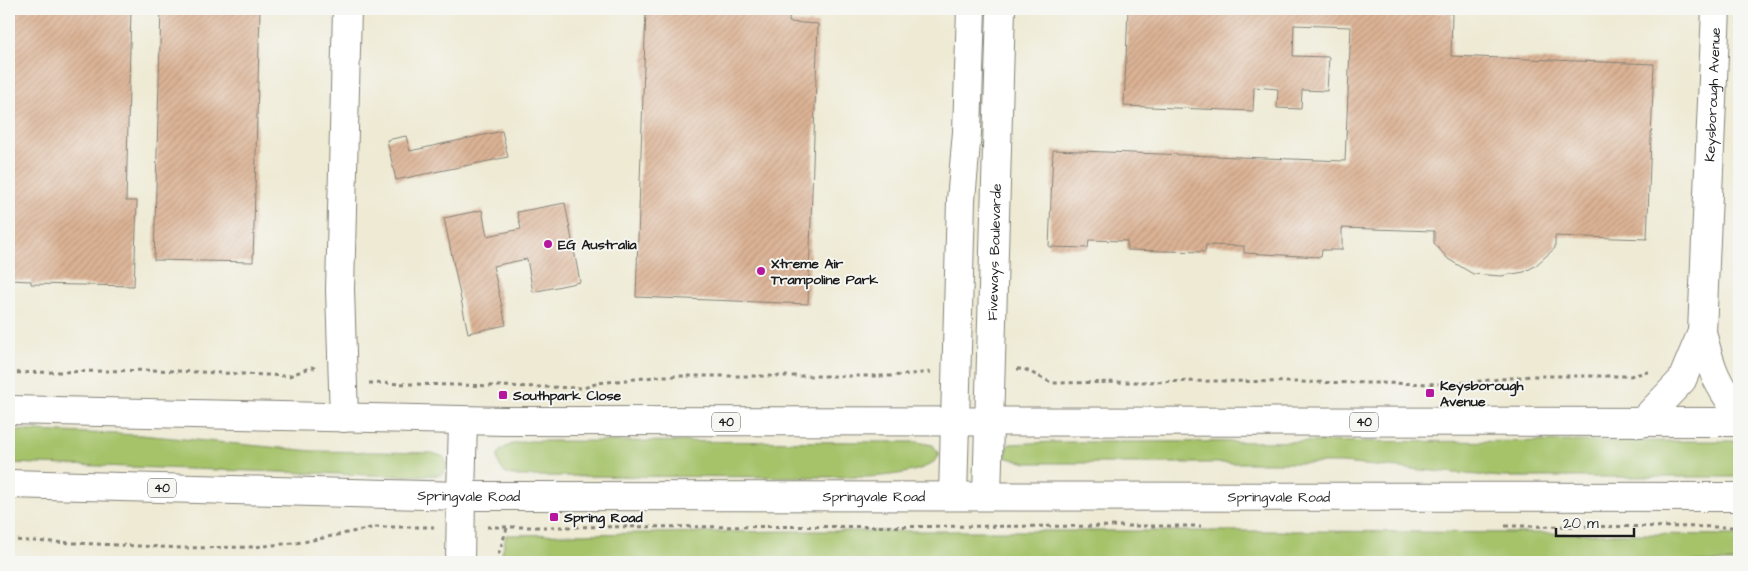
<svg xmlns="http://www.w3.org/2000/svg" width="1748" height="571" viewBox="0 0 1748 571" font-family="'Architects Daughter',sans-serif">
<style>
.grass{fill:#a6c36a;stroke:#617043}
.building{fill:url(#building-hatch)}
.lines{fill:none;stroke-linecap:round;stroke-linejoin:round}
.minor-casing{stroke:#858378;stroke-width:30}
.highway-casing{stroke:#858378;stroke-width:30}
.path{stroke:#858378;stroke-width:3;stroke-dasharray:4 4;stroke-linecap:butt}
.minor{stroke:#fff;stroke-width:28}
.highway{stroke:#fff;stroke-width:28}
.poi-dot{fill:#b5179e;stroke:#f6f6f2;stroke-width:2}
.labels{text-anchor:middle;stroke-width:4;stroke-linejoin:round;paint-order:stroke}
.shield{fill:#f6f6f2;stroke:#5d5d5c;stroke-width:1}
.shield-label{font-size:12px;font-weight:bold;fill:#1c1c1c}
.street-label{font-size:14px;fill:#1c1c1c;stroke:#f6f6f2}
.poi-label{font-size:14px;font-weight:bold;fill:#1c1c1c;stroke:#f6f6f2;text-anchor:start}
</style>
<defs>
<pattern id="building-hatch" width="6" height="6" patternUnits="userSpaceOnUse" patternTransform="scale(1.25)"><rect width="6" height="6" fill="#dbb294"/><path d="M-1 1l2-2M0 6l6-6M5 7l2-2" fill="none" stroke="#bb987f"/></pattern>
</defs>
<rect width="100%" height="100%" fill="#f6f6f2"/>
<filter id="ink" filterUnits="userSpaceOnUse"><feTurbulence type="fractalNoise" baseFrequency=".02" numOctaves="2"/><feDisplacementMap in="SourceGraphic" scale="10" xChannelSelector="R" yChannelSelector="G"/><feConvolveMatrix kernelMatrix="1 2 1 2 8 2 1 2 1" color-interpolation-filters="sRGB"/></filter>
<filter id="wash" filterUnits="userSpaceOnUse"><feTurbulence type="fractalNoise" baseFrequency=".0096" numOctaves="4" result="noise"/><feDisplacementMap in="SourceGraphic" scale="20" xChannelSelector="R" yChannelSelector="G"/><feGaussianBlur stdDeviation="1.12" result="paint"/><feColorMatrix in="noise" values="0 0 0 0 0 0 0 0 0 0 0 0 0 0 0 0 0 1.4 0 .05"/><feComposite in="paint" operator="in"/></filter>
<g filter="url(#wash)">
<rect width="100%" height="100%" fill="#eeead4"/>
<path class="grass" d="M 9,430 L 141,435 L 313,451 L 433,453 L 444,457 L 447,465 L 444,473 L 439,475 L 399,476 L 9,463 Z
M 530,441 L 917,442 L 933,445 L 939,454 C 934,473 884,476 867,477 L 518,476 L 506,474 C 484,450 510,443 530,441 Z
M 1739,441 L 1739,477 L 1501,477 L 1342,463 L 1027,463 L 1004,457 L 1002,450 L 1010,444 L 1053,442 Z
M 792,531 L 1309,531 L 1739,535 L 1739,562 L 500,562 L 506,535 Z"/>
<g id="blocks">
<path class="building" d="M 13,9 L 131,9 L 126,201 L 137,201 L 134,286 L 31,284 L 31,281 L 9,280 Z
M 161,9 L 260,9 L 253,262 L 154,260 Z
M 646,9 L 790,9 L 789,22 L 818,24 L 808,304 L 636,297 Z
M 1128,9 L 1352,9 L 1452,13 L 1451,56 L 1654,64 L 1647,239 L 1555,236 L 1555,248 L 1535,266 L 1524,272 L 1501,276 L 1473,274 L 1448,259 L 1434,243 L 1434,231 L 1342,228 L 1342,250 L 1322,250 L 1321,257 L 1244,253 L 1244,246 L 1206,245 L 1205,252 L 1127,250 L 1127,241 L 1089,240 L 1088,248 L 1049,247 L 1053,150 L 1345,161 L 1351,27 L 1294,25 L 1293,56 L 1329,57 L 1327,91 L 1302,90 L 1301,109 L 1277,108 L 1278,89 L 1254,87 L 1253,111 L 1124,106 Z
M 502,131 L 508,157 L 396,180 L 387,140 L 406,136 L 410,151 Z
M 565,203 L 580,282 L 533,292 L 527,259 L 493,266 L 506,325 L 468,333 L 444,218 L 482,210 L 487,236 L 521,229 L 517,212 Z"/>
</g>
</g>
<g filter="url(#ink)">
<use href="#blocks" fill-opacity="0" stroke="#858378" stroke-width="1"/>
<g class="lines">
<g class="minor-casing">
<g id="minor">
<path d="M 1702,332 C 1711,370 1716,382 1739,414"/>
<path d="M 344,418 L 340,290 L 347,9"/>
<path id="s1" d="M 1641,423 L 1682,380 L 1702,332 L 1716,9"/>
<path d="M 953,496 L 961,200 L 967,132 L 971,9"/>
<path id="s2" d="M 987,496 L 1001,9"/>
<path d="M 460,562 L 461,496"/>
</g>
</g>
<g class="highway-casing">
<g id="highway">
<path d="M 9,410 L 505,421 L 1739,422"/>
<path id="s3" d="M 9,484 L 461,496 L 1739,497"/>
<path d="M 461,496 L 463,421"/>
</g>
</g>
<path class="path" d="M 1017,369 L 1024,369 L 1052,383 L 1216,381 L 1450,384 L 1531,376 L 1630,376 L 1652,371
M 9,373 L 153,370 L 289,376 L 312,367 L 316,369
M 369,383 L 584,388 L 598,383 L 663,376 L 891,376 L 931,372
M 1505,526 L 1739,527
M 487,527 L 1201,526
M 9,540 L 183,548 L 254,547 L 303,542 L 376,527 L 434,527
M 496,562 L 507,528"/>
<use href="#minor" class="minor"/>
<use href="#highway" class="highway"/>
</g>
</g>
<g class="poi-dot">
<circle cx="548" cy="244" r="5"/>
<circle cx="761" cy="271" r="5"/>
<rect x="1425" y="388" width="10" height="10" rx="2.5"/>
<rect x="498" y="390" width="10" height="10" rx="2.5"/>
<rect x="549" y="512" width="10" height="10" rx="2.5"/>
</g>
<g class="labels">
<g class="shield">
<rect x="712" y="412.5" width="28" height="19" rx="4"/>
<rect x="1350" y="412.5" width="28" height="19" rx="4"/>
<rect x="148" y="478.5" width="28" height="19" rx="4"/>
</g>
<g class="shield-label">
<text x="726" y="426">40</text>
<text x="1364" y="426">40</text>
<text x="162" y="492">40</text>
</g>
<g class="street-label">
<text dy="5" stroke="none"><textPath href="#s1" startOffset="349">Keysborough Avenue</textPath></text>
<text dy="5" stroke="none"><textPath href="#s2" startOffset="244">Fiveways Boulevarde</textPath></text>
<text dy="5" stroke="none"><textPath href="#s3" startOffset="460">Springvale Road</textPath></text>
<text dy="5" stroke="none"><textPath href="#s3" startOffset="865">Springvale Road</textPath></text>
<text dy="5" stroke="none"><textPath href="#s3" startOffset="1270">Springvale Road</textPath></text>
</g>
<g class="poi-label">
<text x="558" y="249">EG Australia</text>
<text x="771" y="268">Xtreme Air<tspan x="771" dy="16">Trampoline Park</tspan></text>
<text x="1440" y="390">Keysborough<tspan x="1440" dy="16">Avenue</tspan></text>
<text x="513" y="400">Southpark Close</text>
<text x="564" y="522">Spring Road</text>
</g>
</g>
<rect width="1748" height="571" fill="none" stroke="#f6f6f2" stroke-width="30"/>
<path d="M1556 528v8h78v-8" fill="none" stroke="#1c1c1c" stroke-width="2.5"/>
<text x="1563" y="528" font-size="15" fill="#1c1c1c" stroke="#f6f6f2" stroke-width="4" paint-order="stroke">20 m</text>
</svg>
